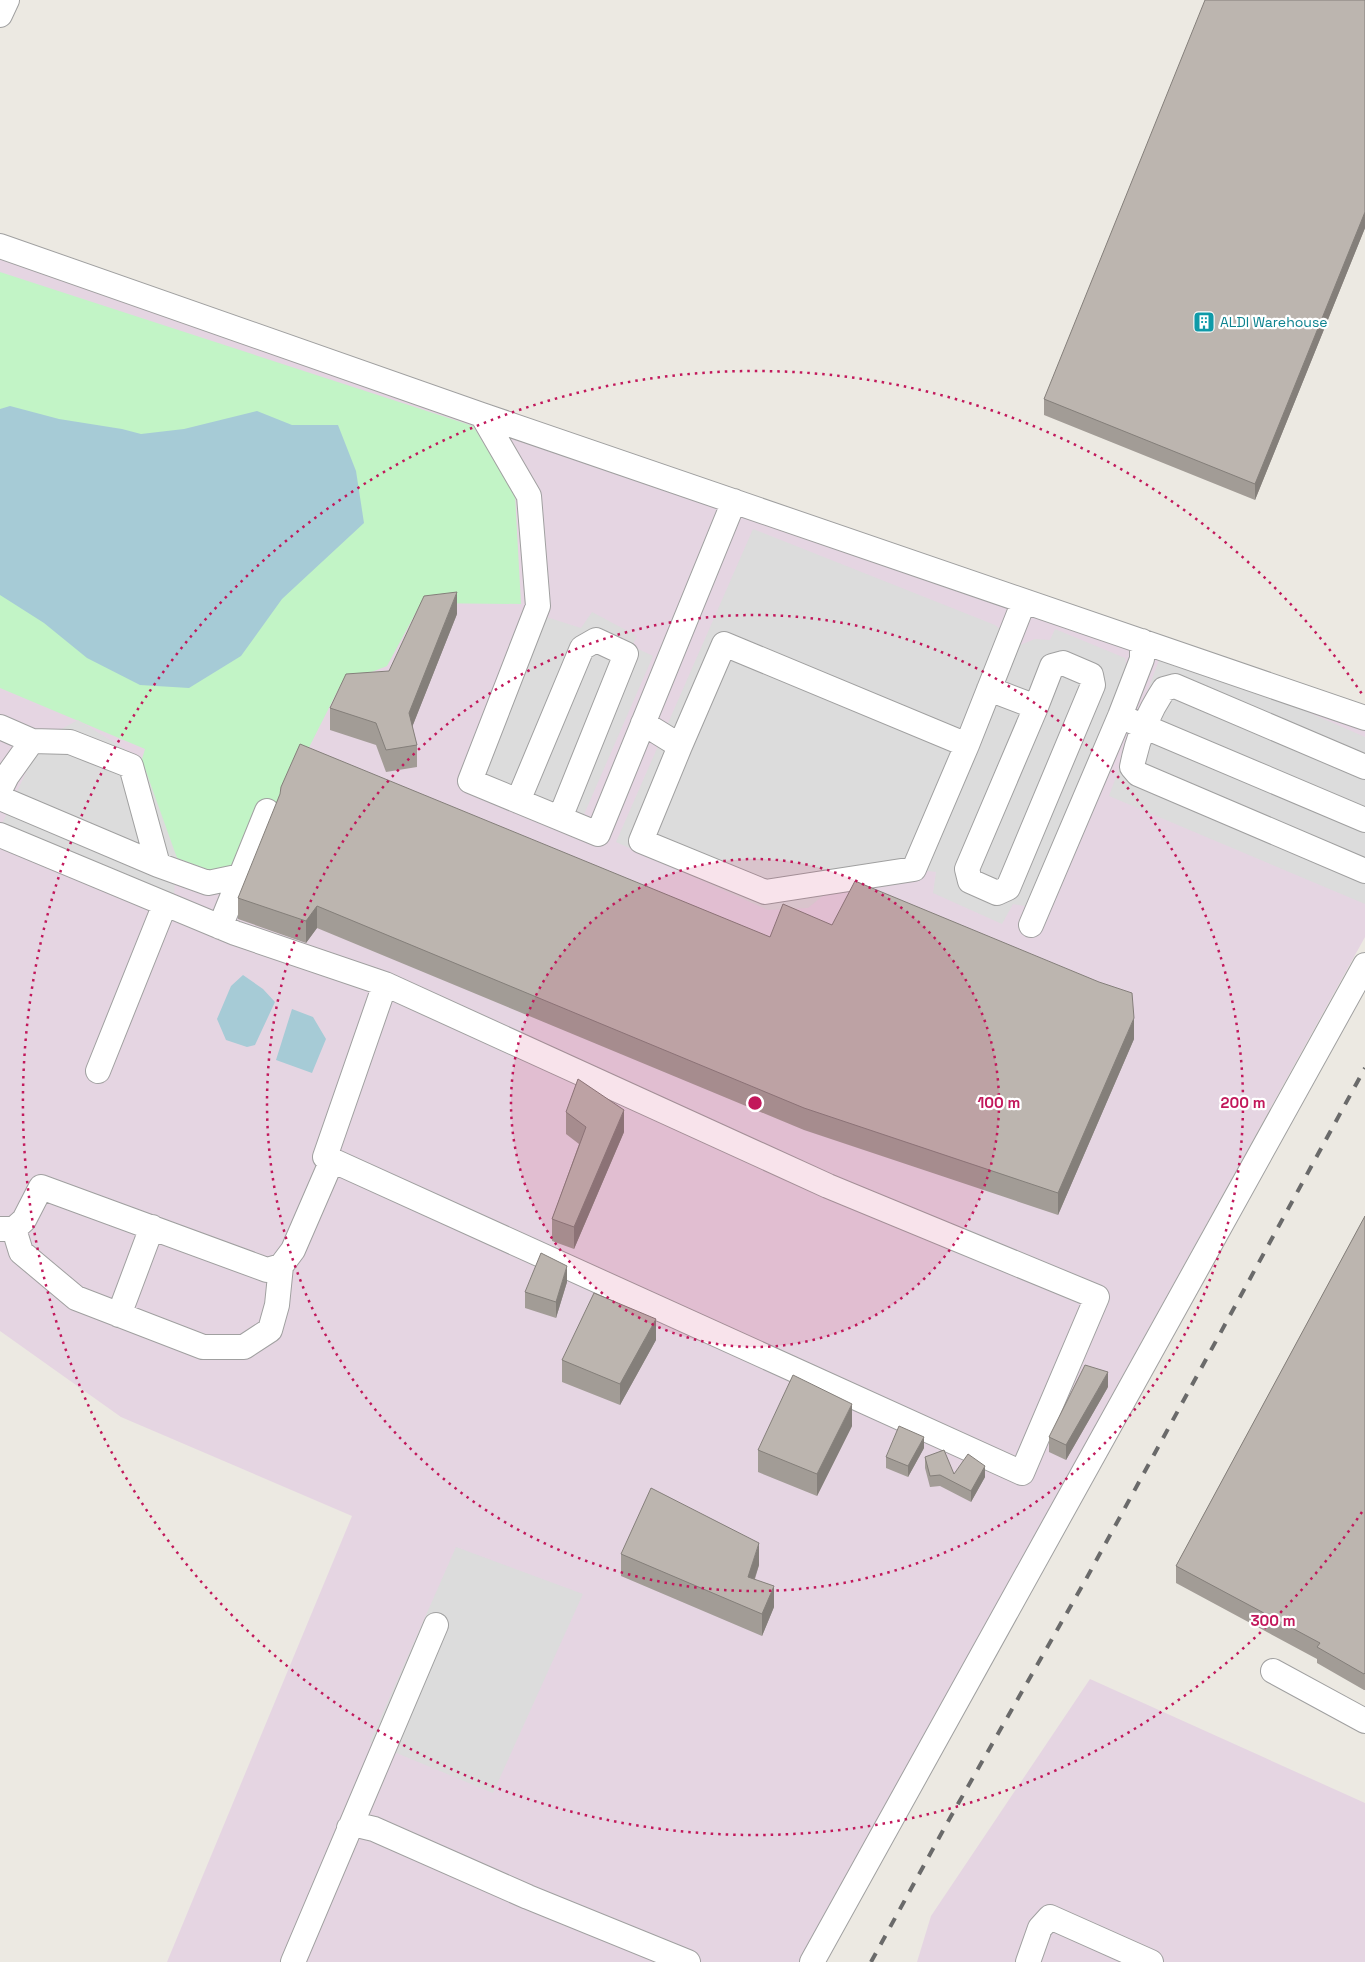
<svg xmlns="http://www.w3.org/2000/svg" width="1365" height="1962" viewBox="0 0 1365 1962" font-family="'Space Grotesk',sans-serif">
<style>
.industrial{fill:#e5d5e2}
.park{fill:#c2f4c6}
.parking{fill:#dcdcdc}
.water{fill:#a6cbd6}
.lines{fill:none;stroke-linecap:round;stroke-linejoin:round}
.minor-casing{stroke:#a0a0a0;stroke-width:26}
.minor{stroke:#fff;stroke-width:24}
.rail{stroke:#6a6a6a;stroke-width:4;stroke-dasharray:10 10;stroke-linecap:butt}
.wall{fill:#a29c96}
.shaded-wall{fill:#847f7a}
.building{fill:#bcb5af;stroke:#847f7a}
.ring{fill:none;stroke:#c2185b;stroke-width:2.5;stroke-dasharray:2.5 5}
.labels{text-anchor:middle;stroke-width:4.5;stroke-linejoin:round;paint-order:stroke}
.culture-label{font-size:14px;fill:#0d838f;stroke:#fff;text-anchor:start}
.centre{fill:#c2185b;stroke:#fff;stroke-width:2.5}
.ring-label{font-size:15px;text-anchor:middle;font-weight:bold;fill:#c2185b;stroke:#fff;stroke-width:4.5;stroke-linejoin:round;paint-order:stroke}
</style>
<rect width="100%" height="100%" fill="#ece9e2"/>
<path class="industrial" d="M 0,259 L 1365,721 L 1365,937 L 799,1962 L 167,1962 L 352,1516 L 121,1417 L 0,1331 Z
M 1090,1679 L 1365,1803 L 1365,1962 L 917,1962 L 931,1916 Z"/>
<path class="park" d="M 0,272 L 473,426 L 515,495 L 521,604 L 421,603 L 387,666 L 341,684 L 280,805 L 223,875 L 177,858 L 138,773 L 145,749 L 0,688 Z"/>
<path class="parking" d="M 753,529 L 995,625 L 1020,645 L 1035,639 L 1050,640 L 1055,629 L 1125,658 L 1127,668 L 1030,907 L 1013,904 L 1002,924 L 933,893 L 936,872 L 920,870 L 825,894 L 808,908 L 768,910 L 616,842 Z
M 592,612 L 637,636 L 632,646 L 653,656 L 579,826 L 475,783 L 540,615 L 581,628 Z
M 1163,649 L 1365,737 L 1365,904 L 1109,796 Z
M 78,720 L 142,760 L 177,858 L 174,895 L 1,826 L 41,740 Z
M 456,1547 L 583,1594 L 493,1793 L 370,1742 Z"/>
<path class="water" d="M 10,406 L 59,419 L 122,429 L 141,434 L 184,429 L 257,411 L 292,425 L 338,425 L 356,471 L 364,523 L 282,599 L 241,656 L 189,688 L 140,685 L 87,658 L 44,623 L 0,595 L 0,409 Z
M 243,975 L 263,989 L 275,1002 L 255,1045 L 247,1047 L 226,1040 L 217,1019 L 231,986 Z
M 292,1009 L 313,1017 L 326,1039 L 312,1073 L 276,1060 Z"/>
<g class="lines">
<g class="minor-casing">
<path id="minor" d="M 0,15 L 7,0
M 0,246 L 482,415 L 1365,718
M 482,415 L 529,496 L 538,606 L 470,781 L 598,834 L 734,501
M 989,689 L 1036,707 L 967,869 L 970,881 L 997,893 L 1008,888 L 1093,685 L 1091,675 L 1063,663 L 1052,666 L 1036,707
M 1131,721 L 1365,820
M 643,723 L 680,746 L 641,841 L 765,892 L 914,869 L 967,745 L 1024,601
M 0,727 L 32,741 L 7,776 L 0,790
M 680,746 L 724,644 L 967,745
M 1365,767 L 1175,686 L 1164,689 C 1149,712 1137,740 1132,767 L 1138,774 L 1365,871
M 0,798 L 158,865 L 131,766 L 70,742 L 32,741
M 518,801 L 582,648 L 596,640 L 626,654 L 560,818
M 0,835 L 235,933 L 385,984 L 828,1186 L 1097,1297 L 1022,1473 L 325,1157 L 385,984
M 158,865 L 208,883 L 241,876
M 1031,925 L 1120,716 L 1142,659 L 1142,641
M 220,927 L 267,811
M 98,1071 L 165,904
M 0,1229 L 14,1229 L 24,1220 L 41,1187 L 267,1270 L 281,1266 L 293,1250 L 332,1160
M 14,1229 L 21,1252 L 76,1298 L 203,1347 L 244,1347 L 270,1330 L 277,1305 L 281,1266
M 119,1315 L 152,1227
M 1273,1671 L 1365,1721
M 349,1828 L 353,1824 L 374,1829 L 528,1897 L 688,1962
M 293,1962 L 436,1625
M 812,1962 L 1365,965
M 1028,1962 L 1040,1928 L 1050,1917 L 1151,1962"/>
</g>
<use href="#minor" class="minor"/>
<path class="rail" d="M 871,1962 L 946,1825 L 1085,1581 L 1365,1068"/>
</g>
<path class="wall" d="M 1365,0 L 1365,228 L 1255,500 L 1044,415 L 1044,399 Z
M 457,614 L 412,727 L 417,745 L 417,767 L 386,772 L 376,745 L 330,730 L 330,708 L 389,671 Z
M 238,898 L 770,937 L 832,925 L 1134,1039 L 1058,1215 L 804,1130 L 317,928 L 306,943 L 238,919 Z
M 566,1112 L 624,1132 L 574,1249 L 552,1241 L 552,1219 L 579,1144 L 566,1134 Z
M 1365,1216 L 1365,1690 L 1364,1690 L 1317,1663 L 1317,1659 L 1176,1583 L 1176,1566 Z
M 567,1282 L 556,1318 L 525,1308 L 525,1292 Z
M 656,1340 L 620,1405 L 562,1382 L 562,1360 Z
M 1108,1387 L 1066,1460 L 1049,1452 L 1049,1437 Z
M 852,1426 L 817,1496 L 758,1472 L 758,1450 Z
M 924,1448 L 908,1477 L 886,1468 L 886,1457 Z
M 925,1457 L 954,1474 L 985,1477 L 971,1502 L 940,1486 L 930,1487 L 925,1468 Z
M 621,1554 L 759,1565 L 755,1579 L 774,1607 L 762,1636 L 621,1576 Z"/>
<path class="shaded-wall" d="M 1365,212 L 1365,228 L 1255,500 L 1255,484 Z
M 457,592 L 457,614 L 409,735 L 409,713 Z
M 317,906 L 317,928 L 306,943 L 306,921 Z
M 1134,1018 L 1134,1039 L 1058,1215 L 1058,1193 Z
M 624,1110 L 624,1132 L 574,1249 L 574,1227 Z
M 567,1266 L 567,1282 L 556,1318 L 556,1302 Z
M 656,1319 L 656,1340 L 620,1405 L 620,1384 Z
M 1108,1372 L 1108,1387 L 1066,1460 L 1066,1445 Z
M 852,1404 L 852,1426 L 817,1496 L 817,1474 Z
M 924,1437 L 924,1448 L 908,1477 L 908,1466 Z
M 985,1466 L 985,1477 L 971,1502 L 971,1491 Z
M 759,1543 L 759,1565 L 748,1598 L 748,1577 Z
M 774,1586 L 774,1607 L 762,1636 L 762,1614 Z"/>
<path class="building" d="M 1205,0 L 1365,0 L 1365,212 L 1255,484 L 1044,399 Z
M 457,592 L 409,713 L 417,745 L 386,750 L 376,723 L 330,708 L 346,674 L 389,671 L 424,596 Z
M 300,744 L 770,937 L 783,904 L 832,925 L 855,881 L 1099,982 L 1132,993 L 1134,1018 L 1058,1193 L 804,1108 L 317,906 L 306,921 L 238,898 L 280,794 L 281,787 Z
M 578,1079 L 624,1110 L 574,1227 L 552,1219 L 586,1127 L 566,1112 Z
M 1365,1216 L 1365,1673 L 1364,1674 L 1317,1647 L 1320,1643 L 1176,1566 Z
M 541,1253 L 567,1266 L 556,1302 L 525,1292 Z
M 594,1293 L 656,1319 L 620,1384 L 562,1360 Z
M 1085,1365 L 1108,1372 L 1066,1445 L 1049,1437 Z
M 793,1375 L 852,1404 L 817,1474 L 758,1450 Z
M 899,1426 L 924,1437 L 908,1466 L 886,1457 Z
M 944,1450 L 954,1474 L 968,1454 L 985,1466 L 971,1491 L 940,1475 L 930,1476 L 925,1457 Z
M 651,1488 L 759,1543 L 748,1577 L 774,1586 L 762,1614 L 621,1554 Z"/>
<circle cx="755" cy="1103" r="244" fill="#c2185b" fill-opacity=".12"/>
<g class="ring">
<circle cx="755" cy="1103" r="244"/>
<circle cx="755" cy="1103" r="488"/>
<path d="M1362 1512A732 732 0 1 1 1362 694"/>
</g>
<defs>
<g id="building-square" transform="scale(1.125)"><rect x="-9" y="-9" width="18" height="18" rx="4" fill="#0f9aa8" stroke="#fff"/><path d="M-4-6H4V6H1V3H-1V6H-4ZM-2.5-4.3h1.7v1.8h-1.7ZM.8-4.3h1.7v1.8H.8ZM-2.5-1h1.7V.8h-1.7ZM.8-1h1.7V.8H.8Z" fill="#fff"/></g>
</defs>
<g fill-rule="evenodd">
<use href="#building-square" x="1204" y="322"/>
</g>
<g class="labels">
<g class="culture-label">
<text x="1220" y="327">ALDI Warehouse</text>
</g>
</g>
<circle cx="755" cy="1103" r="8" class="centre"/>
<g class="ring-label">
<text x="999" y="1108">100 m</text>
<text x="1243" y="1108">200 m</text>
<text x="1273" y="1626">300 m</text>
</g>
</svg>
